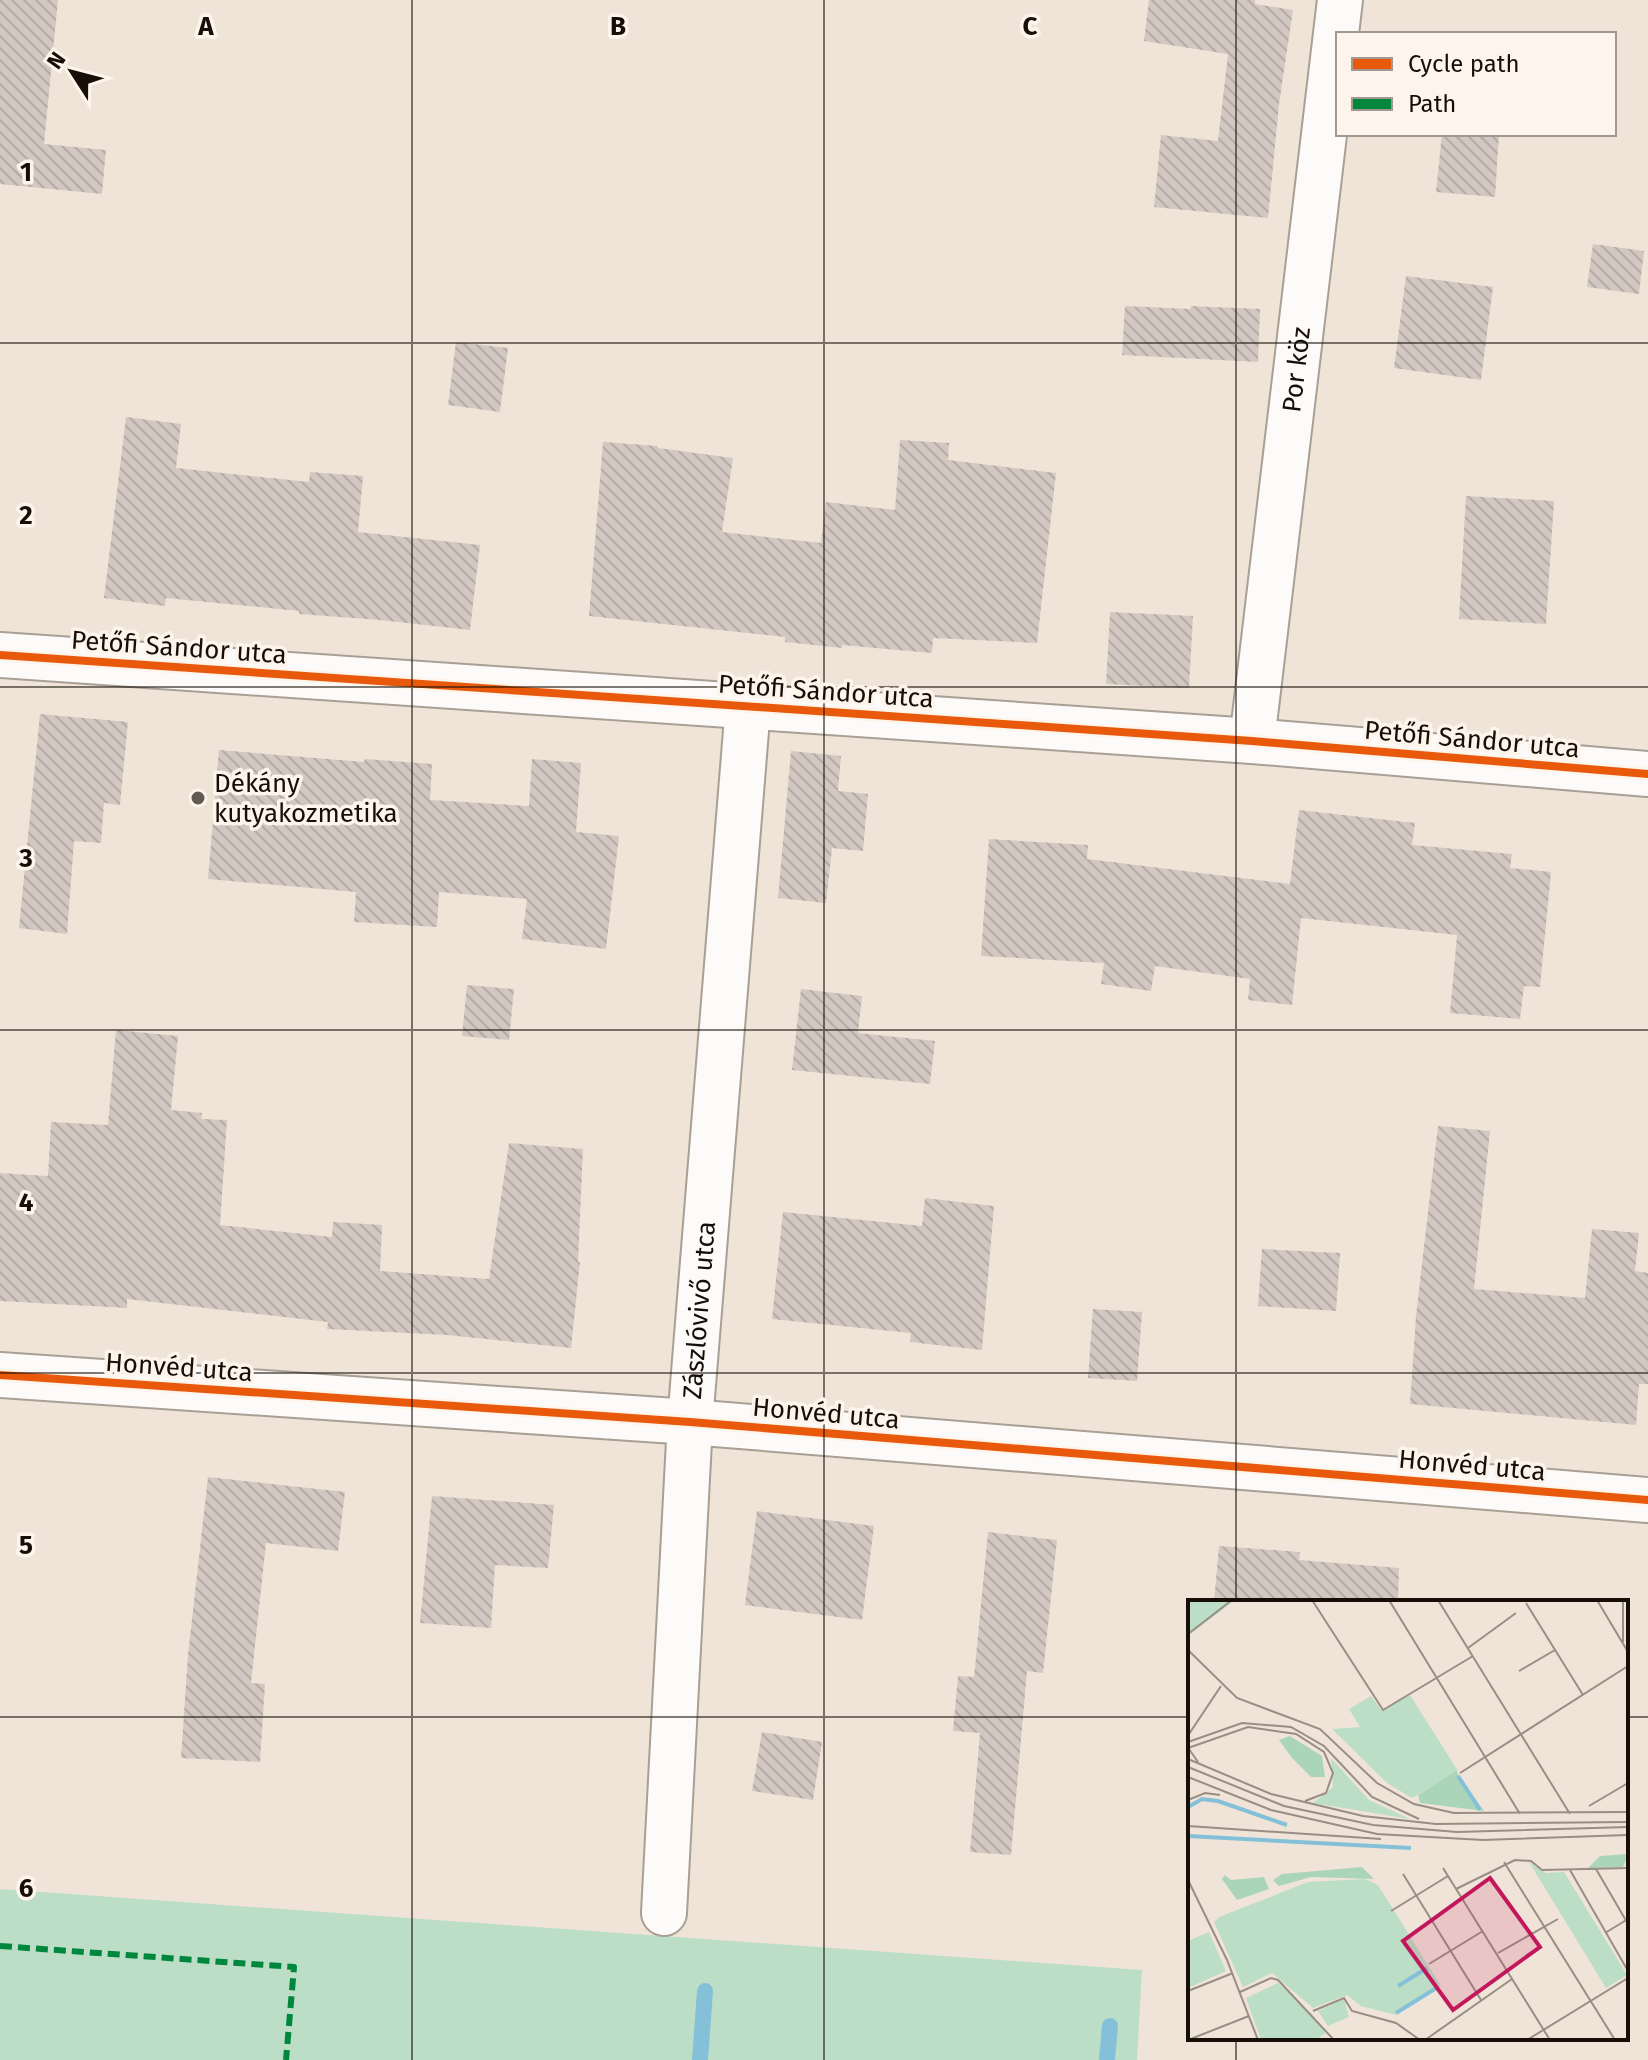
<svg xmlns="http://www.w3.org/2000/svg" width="1648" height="2060" viewBox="0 0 1648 2060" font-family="'Fira Sans',sans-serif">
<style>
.green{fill:#bcdec6}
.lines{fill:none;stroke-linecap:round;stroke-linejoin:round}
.stream{stroke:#84c1d9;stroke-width:16}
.building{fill:url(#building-back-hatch)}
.minor-casing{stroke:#a89f95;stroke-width:48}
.minor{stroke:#fdfbf9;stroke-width:44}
.quiet{stroke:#00873e;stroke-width:6;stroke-dasharray:12 6;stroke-linecap:butt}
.cycleway-casing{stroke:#fdf4eb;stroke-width:13}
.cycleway{stroke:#e8590c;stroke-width:8}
.grid{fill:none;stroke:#160e07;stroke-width:2;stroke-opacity:0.55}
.poi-dot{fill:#625950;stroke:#fdf4eb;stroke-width:3}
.labels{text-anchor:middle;stroke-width:7;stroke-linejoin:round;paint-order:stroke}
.street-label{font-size:26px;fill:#160e07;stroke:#fdf4eb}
.poi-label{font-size:26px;fill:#160e07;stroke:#fdf4eb;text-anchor:start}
.inset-river{fill:none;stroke:#84c1d9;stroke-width:4}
.inset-road{fill:none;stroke:#998e84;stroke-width:2}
.view{fill:#c2185b;fill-opacity:0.15;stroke:#c2185b;stroke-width:4}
.inset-edge{fill:none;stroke:#160e07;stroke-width:4}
.grid-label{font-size:26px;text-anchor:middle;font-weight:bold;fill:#160e07;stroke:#fdf4eb;stroke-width:7;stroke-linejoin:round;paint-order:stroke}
</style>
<defs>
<pattern id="building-back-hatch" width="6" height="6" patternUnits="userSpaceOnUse" patternTransform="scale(2)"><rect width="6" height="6" fill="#d3c8c1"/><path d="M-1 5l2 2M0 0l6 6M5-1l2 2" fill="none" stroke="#b4aba4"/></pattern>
</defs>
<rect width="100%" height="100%" fill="#f0e4d8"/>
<path class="green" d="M 0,1889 L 1142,1970 L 1137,2060 L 0,2060 Z"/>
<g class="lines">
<path class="stream" d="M 700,2060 L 705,1991
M 1107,2060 L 1110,2026"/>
</g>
<path class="building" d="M 0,0 L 58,0 L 44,144 L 106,150 L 102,194 L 0,184 Z
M 1149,0 L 1255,0 L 1255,4 L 1293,10 L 1279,104 L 1268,218 L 1154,207 L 1161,135 L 1218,141 L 1228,54 L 1144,41 Z
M 1442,134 L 1499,134 L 1495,197 L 1436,192 Z
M 1593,244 L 1644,251 L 1639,294 L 1587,287 Z
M 1406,276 L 1493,287 L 1481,380 L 1394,368 Z
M 1125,306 L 1191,309 L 1191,306 L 1260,309 L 1258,362 L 1122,355 Z
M 456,342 L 508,348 L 500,412 L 448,405 Z
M 126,417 L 181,424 L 176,468 L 309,482 L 310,472 L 363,476 L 358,532 L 480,545 L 470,630 L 380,620 L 299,614 L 299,611 L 166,598 L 165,606 L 104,598 Z
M 900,440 L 949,443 L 948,460 L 1056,473 L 1037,643 L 933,638 L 932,653 L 842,645 L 842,648 L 785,642 L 785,637 L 589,616 L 603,442 L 658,446 L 658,448 L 733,458 L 722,532 L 821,543 L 826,502 L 895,510 Z
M 1466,496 L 1554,501 L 1546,624 L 1459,619 Z
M 1110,612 L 1193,616 L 1189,688 L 1106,684 Z
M 40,714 L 128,722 L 120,805 L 104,803 L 101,843 L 74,841 L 67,934 L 19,928 Z
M 219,750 L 364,762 L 365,759 L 432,764 L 430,800 L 529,806 L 532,759 L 581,763 L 576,832 L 619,836 L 606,949 L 522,939 L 527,899 L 439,892 L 437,927 L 354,922 L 356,892 L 208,879 Z
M 791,751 L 841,756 L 838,791 L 868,794 L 863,851 L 832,848 L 826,903 L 778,898 Z
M 1299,810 L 1415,823 L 1412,845 L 1512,854 L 1510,868 L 1551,872 L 1540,987 L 1524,986 L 1520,1019 L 1450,1013 L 1457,935 L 1301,918 L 1292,1005 L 1248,1000 L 1250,979 L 1155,966 L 1151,991 L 1101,984 L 1104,963 L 981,956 L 989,839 L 1088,845 L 1087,859 L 1290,884 Z
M 467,985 L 514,989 L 509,1040 L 462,1036 Z
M 801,989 L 862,996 L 858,1033 L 935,1041 L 930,1084 L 792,1070 Z
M 116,1030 L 178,1036 L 171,1110 L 202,1113 L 201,1119 L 227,1120 L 220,1225 L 332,1237 L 333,1222 L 382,1225 L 380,1271 L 489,1279 L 509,1143 L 583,1149 L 578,1262 L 580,1262 L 571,1348 L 447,1335 L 327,1329 L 328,1322 L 127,1299 L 127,1308 L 0,1301 L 0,1173 L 48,1176 L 51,1122 L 108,1125 Z
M 1438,1126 L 1490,1131 L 1474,1289 L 1585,1298 L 1592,1229 L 1639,1233 L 1635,1271 L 1648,1273 L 1648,1384 L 1639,1384 L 1636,1425 L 1410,1404 L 1416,1316 Z
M 925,1198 L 994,1206 L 982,1350 L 910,1342 L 911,1333 L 772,1319 L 783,1212 L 922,1226 Z
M 1262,1249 L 1340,1253 L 1336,1311 L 1258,1306 Z
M 1093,1309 L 1142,1312 L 1137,1381 L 1088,1378 Z
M 208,1477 L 345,1492 L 338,1551 L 266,1543 L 251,1683 L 265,1684 L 260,1762 L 181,1758 L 188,1655 Z
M 432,1496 L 554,1505 L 548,1568 L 495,1565 L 491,1628 L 420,1623 Z
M 757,1511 L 874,1526 L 862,1620 L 745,1605 Z
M 988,1532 L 1057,1540 L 1043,1673 L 1027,1671 L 1011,1855 L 970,1852 L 980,1733 L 953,1731 L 958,1676 L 974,1677 Z
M 1219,1546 L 1300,1552 L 1299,1560 L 1399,1568 L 1398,1602 L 1214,1602 Z
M 762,1732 L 822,1742 L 813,1800 L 752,1791 Z"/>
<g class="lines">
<g class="minor-casing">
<g id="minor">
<path d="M 0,655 L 1252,741 L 1648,774"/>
<path id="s1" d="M 1252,741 L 1340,0"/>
<path d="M 0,1375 L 690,1422 L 1648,1500"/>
<path id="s2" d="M 664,1913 L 690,1422 L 748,706"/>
</g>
</g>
<use href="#minor" class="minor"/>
<path class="quiet" d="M 0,1946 L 294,1967 L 286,2060"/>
<g class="cycleway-casing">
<path id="cycleway" d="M 0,655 L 1252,741 L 1648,774
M 0,1375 L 690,1422 L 1648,1500"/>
</g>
<use href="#cycleway" class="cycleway"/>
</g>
<path class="grid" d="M 412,0 L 412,2060M 824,0 L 824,2060M 1236,0 L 1236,1602M 0,343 L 1648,343M 0,687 L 1648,687M 0,1030 L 1648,1030M 0,1373 L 1648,1373M 0,1717 L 1190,1717M 1626,1717 L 1648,1717M 1236,2038 L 1236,2060"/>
<circle class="poi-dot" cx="198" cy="798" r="8"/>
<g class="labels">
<g class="street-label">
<text dy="9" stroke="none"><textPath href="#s1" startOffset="374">Por köz</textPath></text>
<text transform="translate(179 647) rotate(4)" y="9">Petőfi Sándor utca</text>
<text transform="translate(826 691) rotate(4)" y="9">Petőfi Sándor utca</text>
<text transform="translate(1472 739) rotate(5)" y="9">Petőfi Sándor utca</text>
<text dy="9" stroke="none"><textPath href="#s2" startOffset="604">Zászlóvivő utca</textPath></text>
<text transform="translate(179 1367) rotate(4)" y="9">Honvéd utca</text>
<text transform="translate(826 1413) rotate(5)" y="9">Honvéd utca</text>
<text transform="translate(1472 1465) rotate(5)" y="9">Honvéd utca</text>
</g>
<g class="poi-label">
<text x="214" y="792">Dékány<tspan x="214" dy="30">kutyakozmetika</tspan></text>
</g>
</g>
<g transform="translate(1188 1600)">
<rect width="440" height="440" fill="#f0e4d8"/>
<path d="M 222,95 L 270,171 L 224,198 L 199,183 L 144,129 L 172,127 L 161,109 L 183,96 L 194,111 ZM 143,158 L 181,200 L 222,219 L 125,203 L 145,187 ZM 341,262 L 358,273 L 376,272 L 439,375 L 418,388 ZM 177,279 L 190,285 L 253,386 L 208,415 L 173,406 L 159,395 L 125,408 L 84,373 L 55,387 L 26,322 L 31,317 L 120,282 ZM 21,332 L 38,371 L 0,388 L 0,341 Z" fill="#bcdec6"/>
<path d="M 102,136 L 134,156 L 137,177 L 123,177 L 104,158 L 91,140 ZM 268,171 L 296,211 L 232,203 L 230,195 ZM 440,254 L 435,267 L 400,268 L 412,256 ZM 174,267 L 186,279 L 123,277 L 91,286 L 85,280 L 94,274 ZM 37,275 L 43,280 L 76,277 L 81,289 L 49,300 L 34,279 Z" fill="#aad5b9"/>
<path d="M 90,383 L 124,414 L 138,433 L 127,440 L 73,440 L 58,398 ZM 156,399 L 161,417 L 140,426 L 130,411 Z" fill="#bcdec6"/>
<path d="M 0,0 L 47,0 L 0,36 Z" fill="#bcdec6"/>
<path class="inset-river" d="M 270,176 L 292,210M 0,207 L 14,199 L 30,201 L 99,225M 0,236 L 223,248M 210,386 L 239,368M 208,413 L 250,387"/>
<path class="inset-road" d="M 124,0 L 195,110 L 285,56M 201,0 L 332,214M 250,0 L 382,214M 409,0 L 440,52M 435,0 L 435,42M 338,3 L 395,95M 0,34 L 44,0M 280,48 L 328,13M 0,50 L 49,98 L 132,129 L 189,183 L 226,204 L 266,213 L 440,212M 331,71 L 367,50M 0,142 L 54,123 L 103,127 L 136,146 L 184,197 L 231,219M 0,148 L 60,127 L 108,134 L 136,152 L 145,173 L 138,193 L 117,201M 0,159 L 83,194 L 175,216 L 248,224 L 440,222M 10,162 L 1,149 L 1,134 L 33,86M 0,167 L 96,206 L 185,225 L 269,232 L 440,227M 272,173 L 440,66M 0,177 L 83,210 L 189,234 L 295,240 L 440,235M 0,200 L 17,193 L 32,195M 401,206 L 440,183M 0,226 L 193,239M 316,262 L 427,440M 255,268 L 362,440M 408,269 L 440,324M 382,270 L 440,371M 215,274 L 293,400M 0,280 L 39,360 L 70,440M 268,289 L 327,260 L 343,261 L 354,270 L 440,268M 203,311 L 260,276M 417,333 L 440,319M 310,353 L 370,319M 241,364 L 295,331M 0,391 L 45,373M 52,392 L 83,378 L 90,380 L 146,440M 125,411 L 156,398 L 164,411 L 208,423 L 232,440M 0,440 L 61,416M 237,440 L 324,379M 339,440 L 440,378"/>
<path class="view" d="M 302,278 L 352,347 L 265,410 L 215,341 Z"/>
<rect width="440" height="440" class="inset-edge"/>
</g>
<g class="grid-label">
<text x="206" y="35">A</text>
<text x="618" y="35">B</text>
<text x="1030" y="35">C</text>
<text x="26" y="181">1</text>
<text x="26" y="524">2</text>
<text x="26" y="867">3</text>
<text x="26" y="1211">4</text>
<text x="26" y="1554">5</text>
<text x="26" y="1897">6</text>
</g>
<rect x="1336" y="32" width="280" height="104" fill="#fdf4eb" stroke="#a19890" stroke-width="2"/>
<rect x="1352" y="58" width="40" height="12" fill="#e8590c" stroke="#a19890" stroke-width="2"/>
<text x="1408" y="72" font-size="24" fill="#160e07">Cycle path</text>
<rect x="1352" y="98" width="40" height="12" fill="#00873e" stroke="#a19890" stroke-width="2"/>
<text x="1408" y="112" font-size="24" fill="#160e07">Path</text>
<g transform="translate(72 72) rotate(306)" stroke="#fdf4eb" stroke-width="6" paint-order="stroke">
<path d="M0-6L14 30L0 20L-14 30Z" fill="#160e07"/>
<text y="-12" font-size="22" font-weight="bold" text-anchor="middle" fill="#160e07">N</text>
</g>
</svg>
